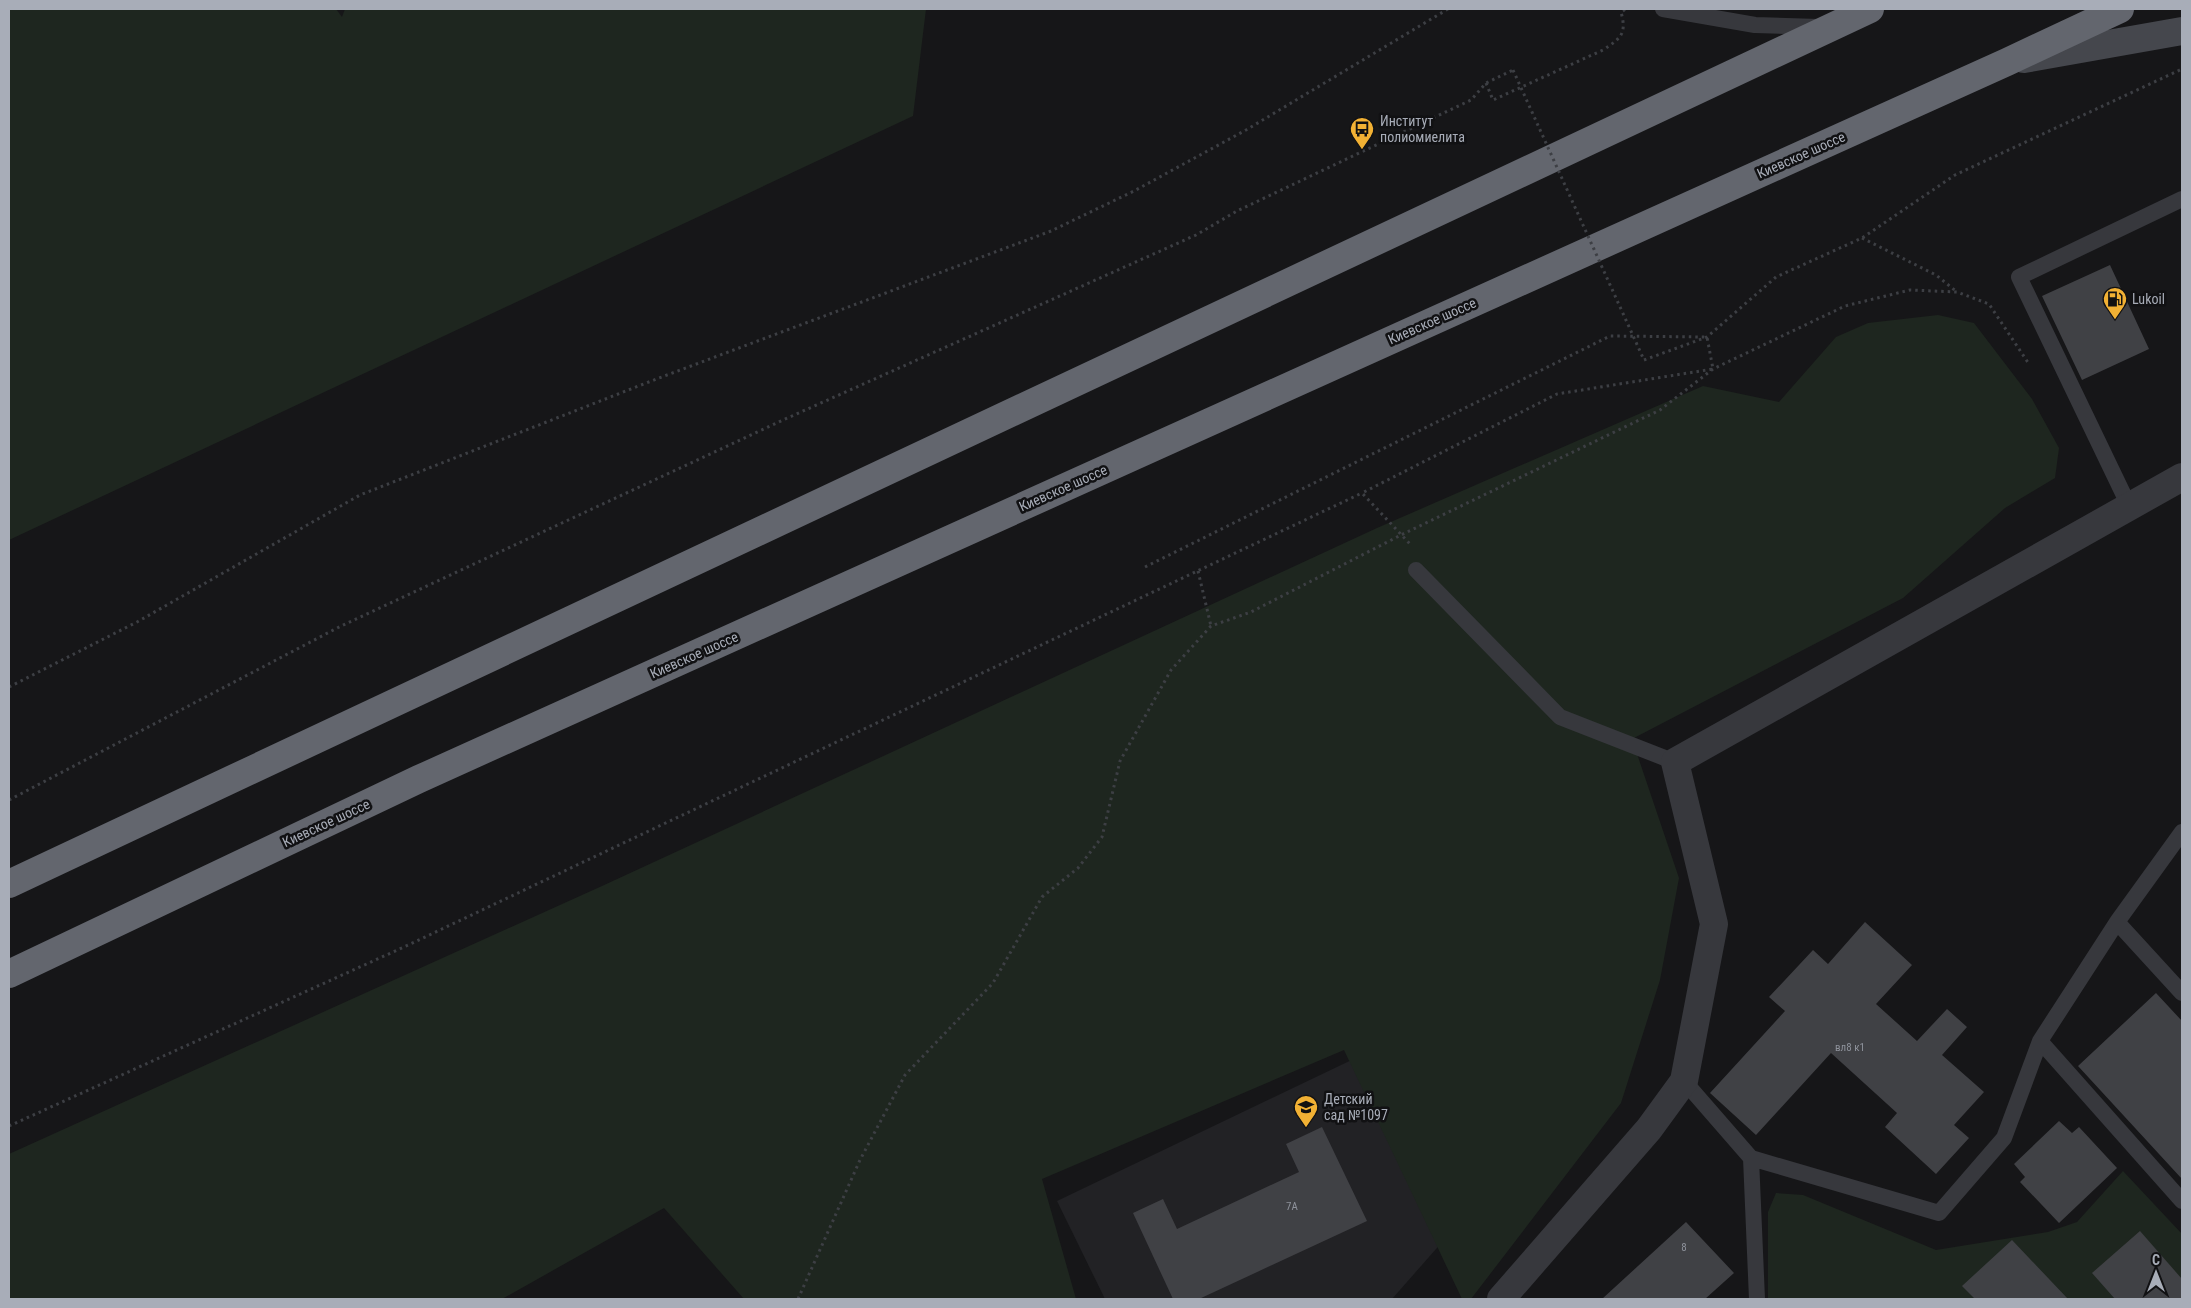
<svg xmlns="http://www.w3.org/2000/svg" width="2191" height="1308" viewBox="0 0 2191 1308" font-family="'Roboto Condensed',sans-serif">
<style>
.built{fill:#222225}
.green{fill:#1e261f}
.building{fill:#404145}
.lines{fill:none;stroke-linecap:round;stroke-linejoin:round}
.path{stroke:#3d3f44;stroke-width:3;stroke-dasharray:2.5 4;stroke-linecap:butt}
.lane{stroke:#37383d;stroke-width:16}
.street{stroke:#37383d;stroke-width:28}
.secondary{stroke:#45474d;stroke-width:28}
.highway{stroke:#63666e;stroke-width:28}
.path-bridge{stroke:#3d3f44;stroke-width:3;stroke-dasharray:2.5 4;stroke-linecap:butt}
.labels{text-anchor:middle;stroke-width:5;stroke-linejoin:round;paint-order:stroke}
.number-label{font-size:11px;fill:#8e929b}
.poi-label{font-size:14px;fill:#a8adb8;stroke:#111113;text-anchor:start}
.street-label{font-size:14px;fill:#a8adb8;stroke:#111113}
</style>
<rect width="100%" height="100%" fill="#161618"/>
<path class="built" d="M 1362,1055 L 1458,1224 L 1392,1299 L 1105,1299 L 1057,1201 Z"/>
<path class="green" d="M 9,9 L 336,9 L 342,17 L 345,9 L 926,9 L 913,116 L 9,540 Z
M 1938,315 L 1974,323 L 2032,399 L 2059,448 L 2055,478 L 2005,508 L 1903,598 L 1632,739 L 1679,878 L 1660,980 L 1621,1103 L 1471,1299 L 1462,1299 L 1344,1050 L 1042,1179 L 1076,1299 L 744,1299 L 664,1208 L 502,1299 L 9,1299 L 9,1154 L 602,886 L 1377,528 L 1703,386 L 1779,402 L 1836,337 L 1868,323 Z
M 2123,1171 L 2182,1234 L 2182,1299 L 1768,1299 L 1768,1212 L 1776,1193 L 1803,1195 L 1936,1250 L 2048,1232 L 2077,1222 Z"/>
<path class="building" d="M 2110,265 L 2149,349 L 2082,380 L 2042,296 Z
M 1865,922 L 1912,965 L 1876,1004 L 1917,1041 L 1947,1009 L 1967,1027 L 1942,1055 L 1984,1092 L 1954,1125 L 1969,1138 L 1936,1174 L 1885,1127 L 1897,1113 L 1831,1053 L 1756,1135 L 1710,1093 L 1785,1011 L 1769,997 L 1813,950 L 1828,964 Z
M 2156,993 L 2182,1021 L 2182,1179 L 2078,1066 Z
M 2059,1121 L 2072,1133 L 2079,1127 L 2117,1168 L 2059,1223 L 2020,1182 L 2025,1177 L 2014,1164 Z
M 1322,1127 L 1367,1221 L 1199,1299 L 1173,1299 L 1133,1213 L 1163,1199 L 1177,1229 L 1299,1172 L 1286,1144 Z
M 1686,1222 L 1734,1273 L 1705,1299 L 1602,1299 Z
M 2140,1231 L 2182,1279 L 2182,1299 L 2115,1299 L 2092,1273 Z
M 2012,1240 L 2068,1299 L 1975,1299 L 1962,1286 Z"/>
<g class="lines">
<path class="path" d="M 1486,83 L 1493,100 L 1603,50 C 1621,38 1627,34 1621,12 L 1626,9
M 1862,238 L 1936,275 L 1957,292
M 1644,360 L 1707,337 L 1776,277 L 1862,238 L 1955,175 L 2182,69
M 1145,567 L 1610,336 L 1707,337 L 1713,369 L 1557,394 L 1362,493 L 1410,544
M 1198,571 L 1211,626
M 9,687 L 137,622 L 360,495 L 659,378 L 1051,231 L 1134,191 L 1246,130 L 1448,9
M 9,800 L 341,626 L 783,420 L 1196,235 L 1237,211 L 1471,100 L 1486,83 L 1513,70
M 9,1126 L 404,947 L 1362,493
M 798,1299 L 860,1160 L 905,1075 L 993,983 L 1042,897 L 1078,868 L 1102,837 L 1120,761 L 1171,670 L 1211,626 L 1251,612 L 1401,535 L 1660,410 L 1713,369 L 1845,306 L 1910,290 L 1957,292 L 1989,304 L 2029,364"/>
<path class="lane" d="M 1663,9 L 1755,25 L 1819,27
M 2130,508 L 2019,277 L 2182,199
M 1416,570 L 1560,717 L 1675,762
M 2117,922 L 2182,993
M 2040,1041 L 2182,1201
M 1684,1081 L 1751,1158 L 1939,1213 L 2004,1138 L 2040,1041 L 2117,922 L 2182,832
M 1751,1158 L 1757,1299"/>
<path class="street" d="M 1501,1299 L 1649,1129 L 1684,1081 L 1714,924 L 1675,762 L 2182,477"/>
<path class="secondary" d="M 2024,59 L 2182,31"/>
<path class="highway" d="M 9,884 L 1870,9
M 9,974 L 419,779 L 2007,62 L 2120,9"/>
<path class="path-bridge" d="M 1513,70 L 1644,360"/>
</g>
<defs>
<g id="bus-pin" transform="scale(1.25)"><path d="M0 17L-7.5 6A9.5 9.5 0 1 1 7.5 6Z" fill="#f2b134" stroke="#111113"/><path d="M-5-6H5V4H4V6H2V4H-2V6H-4V4H-5ZM-3.5-4V0h7V-4ZM-3.5 1.2v1.5H-2V1.2ZM2 1.2v1.5H3.5V1.2Z" fill="#111"/></g>
<g id="fuel-pin" transform="scale(1.25)"><path d="M0 17L-7.5 6A9.5 9.5 0 1 1 7.5 6Z" fill="#f2b134" stroke="#111113"/><path d="M-5.5-6h7V0h2V4h1.3V-2.5L3-4.5l.8-.8L6-3V5H2.5V1h-1V6h-7ZM-4.2-4.7v3.2H.2V-4.7Z" fill="#111"/></g>
<g id="school-pin" transform="scale(1.25)"><path d="M0 17L-7.5 6A9.5 9.5 0 1 1 7.5 6Z" fill="#f2b134" stroke="#111113"/><path d="M0-5L7-2L0 1L-7-2ZM-4 1L0 2.5L4 1V4Q0 6-4 4Z" fill="#111"/></g>
</defs>
<g fill-rule="evenodd">
<use href="#bus-pin" x="1362" y="129"/>
<use href="#fuel-pin" x="2115" y="299"/>
<use href="#school-pin" x="1306" y="1107"/>
</g>
<g class="labels">
<g class="number-label">
<text x="1850" y="1051">вл8 к1</text>
<text x="1292" y="1210">7А</text>
<text x="1684" y="1251">8</text>
</g>
<g class="poi-label">
<text x="1380" y="126">Институт<tspan x="1380" dy="16">полиомиелита</tspan></text>
<text x="2132" y="304">Lukoil</text>
<text x="1324" y="1104">Детский<tspan x="1324" dy="16">сад №1097</tspan></text>
</g>
<g class="street-label">
<text transform="translate(1801 155) rotate(-24)" y="5">Киевское шоссе</text>
<text transform="translate(1432 321) rotate(-24)" y="5">Киевское шоссе</text>
<text transform="translate(1063 488) rotate(-24)" y="5">Киевское шоссе</text>
<text transform="translate(694 655) rotate(-24)" y="5">Киевское шоссе</text>
<text transform="translate(326 823) rotate(-25)" y="5">Киевское шоссе</text>
</g>
</g>
<rect width="2191" height="1308" fill="none" stroke="#a8adb8" stroke-width="20"/>
<g transform="translate(2156 1273)" stroke="#111113" stroke-width="4" paint-order="stroke">
<path d="M0-4L9 19L0 12L-9 19Z" fill="#a8adb8"/>
<text y="-8" font-size="14" font-weight="bold" text-anchor="middle" fill="#a8adb8">С</text>
</g>
</svg>
